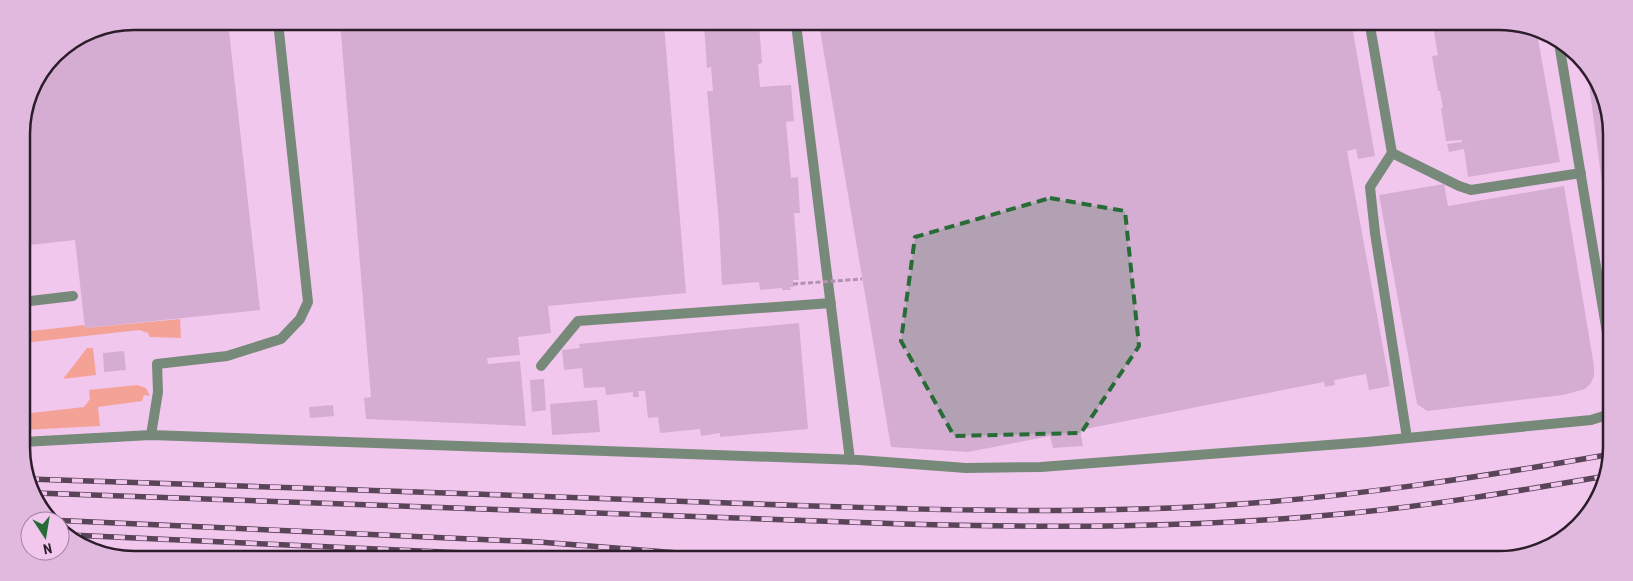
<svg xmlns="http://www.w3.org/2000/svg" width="1633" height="581" viewBox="0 0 1633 581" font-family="'Roboto Condensed',sans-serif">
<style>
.green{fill:#f5a296}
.building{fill:#d5add2}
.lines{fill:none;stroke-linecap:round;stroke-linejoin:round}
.service{stroke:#778979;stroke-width:10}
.rail-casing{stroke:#5a4458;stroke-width:5.5}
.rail{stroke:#f1c7ee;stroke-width:4;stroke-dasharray:11;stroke-linecap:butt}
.path-bridge{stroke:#b391b0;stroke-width:3;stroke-dasharray:5 2.5;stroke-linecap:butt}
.marked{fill:#276c37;fill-opacity:0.2;stroke:#276c37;stroke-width:4;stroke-dasharray:10 6;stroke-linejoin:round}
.rim{fill:none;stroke:#2c1d2b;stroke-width:2.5}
</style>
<rect width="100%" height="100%" fill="#f1c7ee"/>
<path class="green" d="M 180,319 L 181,338 L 150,337 L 148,333 L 139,330 L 23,343 L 23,332 L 84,325 L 85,328 Z
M 87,348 L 93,348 L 96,375 L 63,379 Z
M 137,385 L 146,388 L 150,396 L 144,395 L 142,401 L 98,407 L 100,426 L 23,430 L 23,414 L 84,407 L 90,399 L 89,390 Z"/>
<path class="building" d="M 134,21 L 228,22 L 260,310 L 85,328 L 75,240 L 22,246 L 22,127 L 33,85 L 60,49 L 91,30 Z
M 340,22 L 664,24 L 686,293 L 548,306 L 551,333 L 518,337 L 520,355 L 487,358 L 488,364 L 520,361 L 526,426 L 366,419 L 364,398 L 371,397 Z
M 704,24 L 759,24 L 762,63 L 758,64 L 760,87 L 791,85 L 794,121 L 786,122 L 791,178 L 798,177 L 800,213 L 794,213 L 799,280 L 793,280 L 794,287 L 790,287 L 791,290 L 782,290 L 782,288 L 760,290 L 759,282 L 722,285 L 719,223 L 707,91 L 713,91 L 711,67 L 707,68 Z
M 819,24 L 1352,26 L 1375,156 L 1358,159 L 1356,149 L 1347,151 L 1390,386 L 1369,390 L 1366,374 L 1334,380 L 1335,385 L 1325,387 L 1324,382 L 1080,430 L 1083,446 L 1053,448 L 1050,436 L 968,452 L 891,447 Z
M 1433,27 L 1536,28 L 1560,162 L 1468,177 L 1464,149 L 1449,152 L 1447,144 L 1462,142 L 1462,140 L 1446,141 L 1441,108 L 1443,109 L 1440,91 L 1438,91 L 1432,56 L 1438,55 Z
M 1587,69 L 1611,119 L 1609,229 L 1608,229 Z
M 1444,184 L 1448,206 L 1564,186 L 1594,366 L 1594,376 L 1591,383 L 1585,389 L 1563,395 L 1427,411 L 1417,404 L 1379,195 Z
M 799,323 L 808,429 L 720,437 L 720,433 L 701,436 L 700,429 L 660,433 L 658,417 L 648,418 L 645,391 L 638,391 L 639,397 L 633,397 L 633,392 L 606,395 L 605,387 L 584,388 L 582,368 L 564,370 L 562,350 L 580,348 L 579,344 Z
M 124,351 L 126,370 L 104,372 L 103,353 Z
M 544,379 L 546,410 L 532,412 L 530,380 Z
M 597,400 L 600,432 L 552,435 L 550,404 Z
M 333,405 L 334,416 L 310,418 L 309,407 Z"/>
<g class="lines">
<path class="service" d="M 796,24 L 850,460
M 1370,26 L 1392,153 L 1370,187 L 1375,233 L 1407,438
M 1559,43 L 1608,339
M 1392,153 L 1459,186 L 1471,190 L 1581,173
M 22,302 L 73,296
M 541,366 L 578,321 L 831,303
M 151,435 L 158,392 L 157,364 L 227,356 L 281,339 L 300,319 L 308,302 L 278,22
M 23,442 L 151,435 L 859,460 L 966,468 L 1041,467 L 1367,442 L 1591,420 L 1607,415"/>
<g class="rail-casing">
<path id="rail" d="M 28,479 C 243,486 457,493 672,501 C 852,507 1032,516 1212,506 C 1345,498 1476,478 1606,455
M 36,493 L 904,524 C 1050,528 1195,528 1341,514 C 1430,506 1518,491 1606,476
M 49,520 L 539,542 L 717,556
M 70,535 L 531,556"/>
</g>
<use href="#rail" class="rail"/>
<path class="path-bridge" d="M 793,284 L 862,279"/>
</g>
<path class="marked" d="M 1050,198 L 1125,211 L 1139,346 L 1081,433 L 954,436 L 901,341 L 915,237 Z"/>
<path d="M0 0H1633V581H0ZM134 30H1499A104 104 0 0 1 1603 134V447A104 104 0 0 1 1499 551H134A104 104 0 0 1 30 447V134A104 104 0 0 1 134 30Z" fill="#e1b9de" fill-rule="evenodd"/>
<path class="rim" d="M134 30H1499A104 104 0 0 1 1603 134V447A104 104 0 0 1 1499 551H134A104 104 0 0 1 30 447V134A104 104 0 0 1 134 30Z"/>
<g transform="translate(45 536) rotate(168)"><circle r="24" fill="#f1c7ee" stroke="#a283a0"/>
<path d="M0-4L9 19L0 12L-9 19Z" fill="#276c37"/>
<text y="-8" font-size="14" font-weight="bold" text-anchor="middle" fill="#2c1d2b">N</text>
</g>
</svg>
